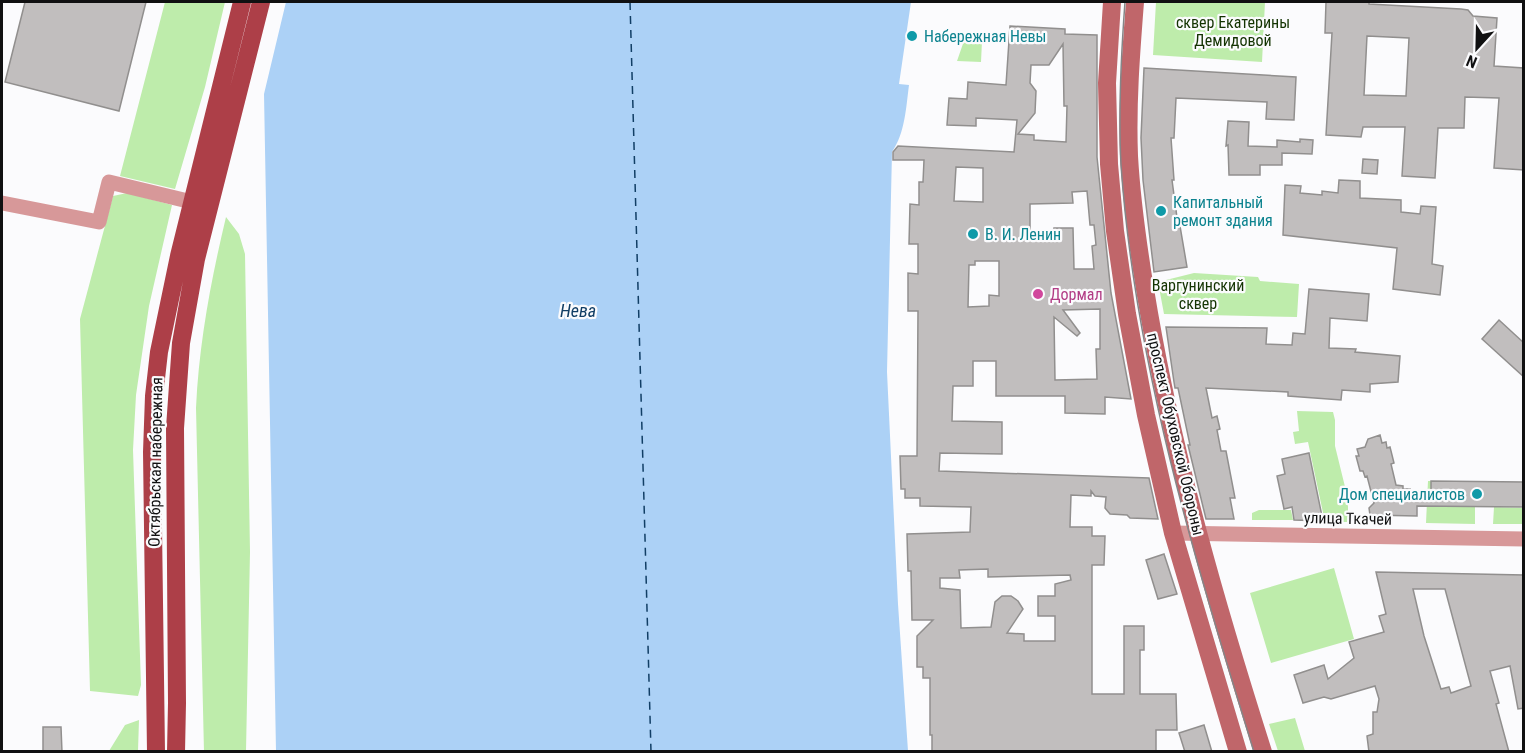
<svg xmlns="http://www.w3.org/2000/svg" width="1525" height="753" viewBox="0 0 1525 753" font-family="'Roboto Condensed',sans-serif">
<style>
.green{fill:#beecab}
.water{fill:#acd1f6}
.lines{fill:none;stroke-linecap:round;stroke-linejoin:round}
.ferry{stroke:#113e65;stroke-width:1.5;stroke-dasharray:8 6;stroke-linecap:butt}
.building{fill:#c1bebe;stroke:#918f8e;stroke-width:1.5;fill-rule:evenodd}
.street{stroke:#d79899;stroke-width:15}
.secondary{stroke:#c0666a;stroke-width:18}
.primary{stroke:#ad3f48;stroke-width:18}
.tram{stroke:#858587;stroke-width:1.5}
.culture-dot{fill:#0f9aa8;stroke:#fbfbfd;stroke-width:2}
.hotel-dot{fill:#d1479c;stroke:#fbfbfd;stroke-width:2}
.labels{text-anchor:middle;stroke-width:4.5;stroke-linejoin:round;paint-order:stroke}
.park-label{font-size:16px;fill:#133301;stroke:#fbfbfd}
.culture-label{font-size:16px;fill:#0d838f;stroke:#fbfbfd;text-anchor:start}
.hotel-label{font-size:16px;fill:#b23c85;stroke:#fbfbfd;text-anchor:start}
.street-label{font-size:16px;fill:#101011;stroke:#fbfbfd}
.water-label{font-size:18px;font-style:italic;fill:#113e65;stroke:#fbfbfd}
</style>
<rect width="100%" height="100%" fill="#fbfbfd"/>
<path class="green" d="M 165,2 L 225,2 L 205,87 L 175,189 L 120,176 Z
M 1156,2 L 1265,2 L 1262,62 L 1153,55 Z
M 965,38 L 982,41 L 981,62 L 957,61 Z
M 127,193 L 172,205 L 149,306 L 136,395 L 133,450 L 141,685 L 138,696 L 90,691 L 80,319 L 113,196 Z
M 226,217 L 239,234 L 245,254 L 250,552 L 246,751 L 204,752 L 196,408 C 199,343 211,280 226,217 Z
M 1194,273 L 1258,277 L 1260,281 L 1299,284 L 1297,317 L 1164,314 L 1158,282 Z
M 1297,411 L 1333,412 L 1335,420 L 1335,446 L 1348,499 L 1348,522 L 1325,522 L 1308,442 L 1295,444 L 1293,432 L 1299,431 Z
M 1428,481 L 1431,481 L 1431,506 L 1475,507 L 1475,524 L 1426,523 Z
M 1494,507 L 1523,508 L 1523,524 L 1493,524 Z
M 1259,510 L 1291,510 L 1293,520 L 1252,520 L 1252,513 Z
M 1334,568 L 1354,639 L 1271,663 L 1250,593 Z
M 1295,718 L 1305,751 L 1278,751 L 1269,724 Z
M 139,720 L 138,751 L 109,751 L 125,725 Z"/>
<path class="water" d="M 286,2 L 911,2 L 899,84 L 909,85 C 906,108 905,133 892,152 L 887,372 L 898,604 L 908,751 L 276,751 L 264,94 Z"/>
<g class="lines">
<path class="ferry" d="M 630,2 L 651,752"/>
</g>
<path class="building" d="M 25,2 L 146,2 L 119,111 L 5,82 Z
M 1326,2 L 1369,2 L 1369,4 L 1461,9 L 1468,10 L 1473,16 L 1497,18 L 1494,66 L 1524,68 L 1524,170 L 1494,168 L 1499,98 L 1465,97 L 1464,128 L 1438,128 L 1435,178 L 1402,176 L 1405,127 L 1363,127 L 1361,137 L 1326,135 L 1332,33 L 1325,33 ZM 1367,36 L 1409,38 L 1406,96 L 1364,95 Z
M 1010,26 L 1065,29 L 1065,34 L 1097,35 L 1097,157 L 1111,293 L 1131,399 L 1105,397 L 1105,414 L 1065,413 L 1065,396 L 996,396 L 996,361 L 973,361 L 973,386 L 953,386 L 952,421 L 1002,422 L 1002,454 L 940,453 L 939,471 L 1149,478 L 1158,519 L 1130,518 L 1127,515 L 1110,514 L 1105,508 L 1106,497 L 1095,496 L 1091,491 L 1091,496 L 1071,495 L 1070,527 L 1092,527 L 1092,536 L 1105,536 L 1104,565 L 1092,565 L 1092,694 L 1124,694 L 1124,626 L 1144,626 L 1144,650 L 1140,650 L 1140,694 L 1176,694 L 1177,730 L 1156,730 L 1156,752 L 932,752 L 932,735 L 930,735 L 930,678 L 923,678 L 923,667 L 917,667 L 917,636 L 933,620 L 912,620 L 911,571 L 908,571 L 907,534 L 970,532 L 971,507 L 920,506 L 920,498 L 905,498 L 905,489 L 901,489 L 900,456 L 917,456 L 918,311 L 908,311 L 908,273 L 918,274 L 918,244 L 909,244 L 910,204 L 919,205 L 919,182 L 923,182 L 924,160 L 893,160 L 893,152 L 898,146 L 1014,152 L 1017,120 L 976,118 L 976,126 L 947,125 L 949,98 L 967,99 L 968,82 L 1006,85 ZM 1063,44 L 1064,106 L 1067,106 L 1066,142 L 1034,140 L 1034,135 L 1018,134 L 1035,113 L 1036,91 L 1030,83 L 1031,65 L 1049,65 ZM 956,167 L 983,168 L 983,202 L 954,201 ZM 1087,191 L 1090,225 L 1094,225 L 1096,245 L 1092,246 L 1094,269 L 1074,269 L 1073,228 L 1054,228 L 1054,236 L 1030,236 L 1030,204 L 1073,203 L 1072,192 ZM 975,261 L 999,261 L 999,296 L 989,295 L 989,306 L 968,307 L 969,265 L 975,265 ZM 1100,309 L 1100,349 L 1096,349 L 1097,379 L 1055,380 L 1054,317 L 1077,336 L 1080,333 L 1063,310 ZM 988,569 L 988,577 L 1070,575 L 1071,580 L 1055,584 L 1055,596 L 1038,596 L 1038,616 L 1055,616 L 1055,641 L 1024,641 L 1024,634 L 1007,633 L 1023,609 L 1018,601 L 1011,596 L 1002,596 L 995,602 L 991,627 L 961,628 L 960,590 L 940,588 L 940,578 L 960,578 L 959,570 Z
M 1144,68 L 1296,77 L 1294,120 L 1266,119 L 1267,102 L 1176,98 L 1174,138 L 1171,138 L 1174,180 L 1172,180 L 1178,225 L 1180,226 L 1187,267 L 1154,272 L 1143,180 L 1141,138 Z
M 1228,121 L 1249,122 L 1248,146 L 1277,147 L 1277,140 L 1300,142 L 1300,139 L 1313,140 L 1312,154 L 1282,153 L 1282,165 L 1260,165 L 1260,175 L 1229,175 L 1228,145 L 1226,146 Z
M 1363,159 L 1378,160 L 1377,174 L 1362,173 Z
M 1339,180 L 1360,181 L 1360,198 L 1401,200 L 1401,212 L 1420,214 L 1421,206 L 1436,207 L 1432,264 L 1443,266 L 1440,295 L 1393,289 L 1397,248 L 1283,235 L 1285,185 L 1301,186 L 1300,193 L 1322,195 L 1322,191 L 1338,193 Z
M 1309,289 L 1369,294 L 1367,321 L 1330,318 L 1329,348 L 1356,349 L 1355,352 L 1400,356 L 1398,382 L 1370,384 L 1370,392 L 1342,390 L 1341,400 L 1288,396 L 1288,392 L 1206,388 L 1212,418 L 1217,416 L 1220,429 L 1217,430 L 1221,451 L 1226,451 L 1235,498 L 1230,498 L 1234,519 L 1206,519 L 1188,445 L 1190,445 L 1178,388 L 1175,388 L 1174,382 L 1166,327 L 1267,328 L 1266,344 L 1292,345 L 1293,333 L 1305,334 Z
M 1499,320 L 1524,343 L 1524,377 L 1482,339 Z
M 1380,435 L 1382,443 L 1386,442 L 1387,448 L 1390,447 L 1394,463 L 1391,464 L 1396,485 L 1403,486 L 1403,489 L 1410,489 L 1410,491 L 1431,492 L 1431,481 L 1524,482 L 1524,507 L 1417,506 L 1417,516 L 1370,515 L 1369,508 L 1374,503 L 1367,476 L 1365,477 L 1363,471 L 1360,471 L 1356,456 L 1359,456 L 1357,449 L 1365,447 L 1368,439 Z
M 1309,453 L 1323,521 L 1294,520 L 1292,507 L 1284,509 L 1283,504 L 1277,476 L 1285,474 L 1282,459 Z
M 1164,554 L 1177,594 L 1158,599 L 1146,560 Z
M 1376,572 L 1524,575 L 1524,708 L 1518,709 L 1510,666 L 1490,671 L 1499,703 L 1496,704 L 1509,752 L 1369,752 L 1367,736 L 1373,734 L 1373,712 L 1377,712 L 1379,699 L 1375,686 L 1331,699 L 1324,697 L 1303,703 L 1294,675 L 1324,665 L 1328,679 L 1354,658 L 1349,642 L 1384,632 L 1379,616 L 1386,614 ZM 1413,589 L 1445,589 L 1471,686 L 1451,693 L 1449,687 L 1441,689 L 1424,636 Z
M 1204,725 L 1212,752 L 1185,752 L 1179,733 Z
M 43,727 L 61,727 L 62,752 L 43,752 Z"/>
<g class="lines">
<path class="street" d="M 2,203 L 99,222 L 109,182 L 192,202
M 1173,533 L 1524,539"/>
<path class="secondary" d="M 1112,2 L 1107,83 L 1109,164 L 1115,231 L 1127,314 L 1146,415 L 1173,533 L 1238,752
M 1135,2 C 1131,53 1127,104 1129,156 C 1132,208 1140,261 1149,313 C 1175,463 1217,607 1263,752"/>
<path class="primary" d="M 156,752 L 152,452 L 154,396 L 159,352 L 179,256 L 242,2
M 176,752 L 177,703 L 175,428 L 181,343 L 196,259 L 261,2"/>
<path class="tram" d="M 1125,2 C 1121,56 1118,110 1121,165 C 1135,366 1195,560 1254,752"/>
</g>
<g class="culture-dot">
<circle cx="912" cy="36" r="6"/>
<circle cx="1161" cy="211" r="6"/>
<circle cx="973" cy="234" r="6"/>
<circle cx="1477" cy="494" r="6"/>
</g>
<circle class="hotel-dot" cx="1038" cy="294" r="6"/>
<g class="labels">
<g class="park-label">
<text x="1233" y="28">сквер Екатерины<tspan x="1233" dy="18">Демидовой</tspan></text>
<text x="1198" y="291">Варгунинский<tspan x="1198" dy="18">сквер</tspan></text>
</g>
<g class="culture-label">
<text x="924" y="42">Набережная Невы</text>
<text x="1173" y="208">Капитальный<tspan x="1173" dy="18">ремонт здания</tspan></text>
<text x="985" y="240">В. И. Ленин</text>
<text x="1465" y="500" text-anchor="end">Дом специалистов</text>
</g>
<g class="hotel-label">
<text x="1050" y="300">Дормал</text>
</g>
<g class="street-label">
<text transform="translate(1176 434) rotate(77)" y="6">проспект Обуховской Обороны</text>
<text transform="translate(155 462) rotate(-89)" y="6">Октябрьская набережная</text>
<text transform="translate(1348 518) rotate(1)" y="6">улица Ткачей</text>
</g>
<g class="water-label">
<text x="578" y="317">Нева</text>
</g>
</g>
<rect width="1525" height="753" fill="none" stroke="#101011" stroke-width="6"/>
<g transform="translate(1477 48) rotate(202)" stroke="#fbfbfd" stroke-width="4.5" paint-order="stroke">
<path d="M0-4.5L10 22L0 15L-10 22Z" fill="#101011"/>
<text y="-9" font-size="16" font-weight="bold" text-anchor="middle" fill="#101011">N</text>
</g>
</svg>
